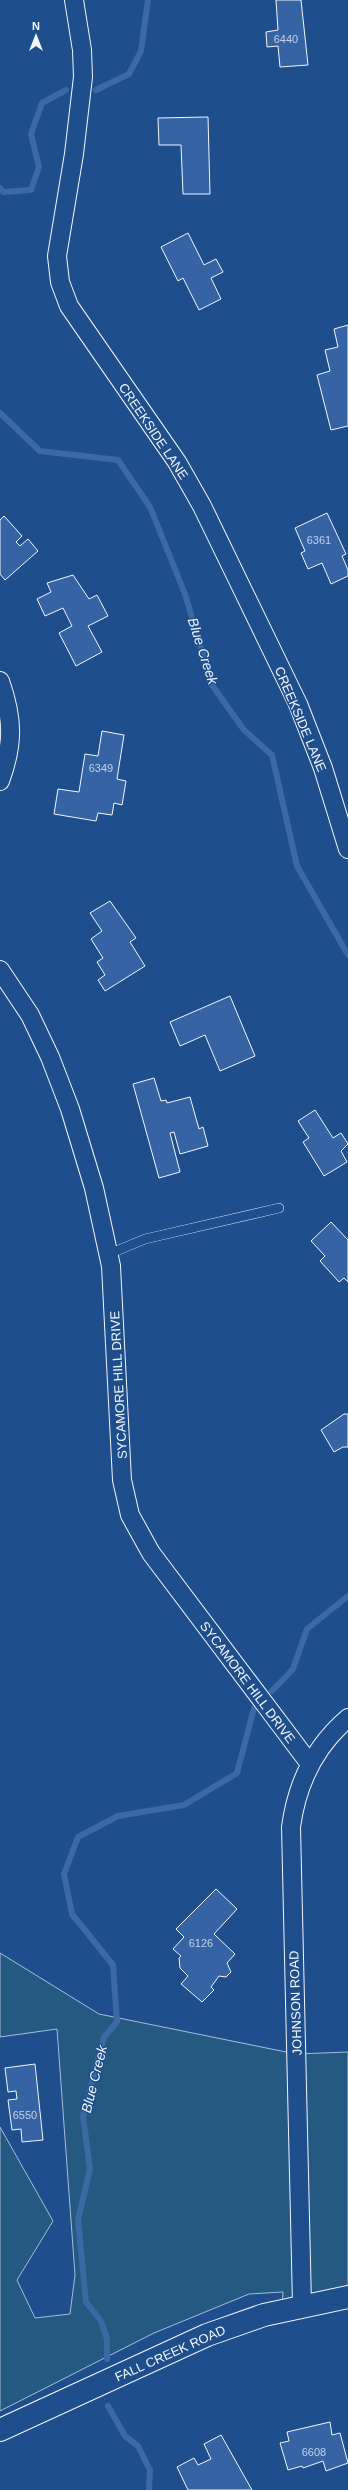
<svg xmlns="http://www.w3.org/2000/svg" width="348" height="2490" viewBox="0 0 348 2490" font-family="Arial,sans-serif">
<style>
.green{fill:#245a82;stroke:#a8bbd7}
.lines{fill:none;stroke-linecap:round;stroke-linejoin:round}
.stream{stroke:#3b69a3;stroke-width:6}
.building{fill:#3563a3;stroke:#f2f6ff}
.service-casing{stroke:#f2f6ff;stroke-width:10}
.minor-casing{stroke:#f2f6ff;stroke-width:20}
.secondary-casing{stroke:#f2f6ff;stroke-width:24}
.service{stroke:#1f4e8c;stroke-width:9}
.minor{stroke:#1f4e8c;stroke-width:18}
.secondary{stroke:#1f4e8c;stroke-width:22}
.labels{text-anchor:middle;stroke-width:3;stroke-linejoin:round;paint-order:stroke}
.number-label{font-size:11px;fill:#c3d1e8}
.street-label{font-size:13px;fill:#f2f6ff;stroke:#1f4e8c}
.water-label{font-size:14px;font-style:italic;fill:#f2f6ff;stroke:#1f4e8c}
</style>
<rect width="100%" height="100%" fill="#1f4e8c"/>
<path class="green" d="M 0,1953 L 99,2014 L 296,2054 L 348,2052 L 348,2302 L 282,2310 L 283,2292 L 249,2294 L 154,2333 L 0,2411 L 0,2127 L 53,2221 L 17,2280 L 35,2318 L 70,2314 L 75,2275 L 57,2029 L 0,2037 Z"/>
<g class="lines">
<path class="stream" d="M 96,90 L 129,74 L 141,51 L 148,0
M 0,188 L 3,192 L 31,190 L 39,167 L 31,134 L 42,103 L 66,90
M 0,413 L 40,451 L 118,460 L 150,507 L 185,594 L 212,685 L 244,730 L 272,755 L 297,866 L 348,955
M 272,1691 L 293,1669 L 307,1629 L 348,1596
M 107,2359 L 107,2339 L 101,2321 L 86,2302 L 78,2220 L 90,2169 L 83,2116 L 104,2037 L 117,2022 L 113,1965 L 72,1914 L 64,1874 L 78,1837 L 118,1816 L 184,1805 L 237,1773 L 254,1708
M 108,2406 L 125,2436 L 138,2446 L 150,2470 L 149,2490"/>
</g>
<path class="building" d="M 276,0 L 301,0 L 308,65 L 280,67 L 278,46 L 267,47 L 266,32 L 278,30 Z
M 208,117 L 210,194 L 183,194 L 181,145 L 159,145 L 158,118 Z
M 188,233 L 204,265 L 216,259 L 223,272 L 211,278 L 221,299 L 199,310 L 183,278 L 178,281 L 161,247 Z
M 348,325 L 348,426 L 331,430 L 317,375 L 330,371 L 325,350 L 338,347 L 334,329 Z
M 327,513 L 346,554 L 342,556 L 348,570 L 348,576 L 331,584 L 322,563 L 308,569 L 301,553 L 305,551 L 295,528 Z
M 4,516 L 22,536 L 16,542 L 20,546 L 28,539 L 38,551 L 5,580 L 0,574 L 0,520 Z
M 73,575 L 89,599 L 97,595 L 108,616 L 88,626 L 102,652 L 76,666 L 59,633 L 72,626 L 63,608 L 45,616 L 37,599 L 51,592 L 47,583 Z
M 102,731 L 124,735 L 117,779 L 126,781 L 122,805 L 114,803 L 112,815 L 98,813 L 96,821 L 54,814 L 58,789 L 79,792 L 85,754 L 98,756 Z
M 110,901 L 136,938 L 130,942 L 145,966 L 105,991 L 98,980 L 105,975 L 97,962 L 103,958 L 91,939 L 102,931 L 90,913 Z
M 230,996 L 255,1056 L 220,1071 L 205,1035 L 180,1046 L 170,1022 Z
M 154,1078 L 161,1101 L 166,1100 L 167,1103 L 190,1097 L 199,1129 L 203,1127 L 208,1146 L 180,1154 L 174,1132 L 170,1133 L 180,1172 L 159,1178 L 133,1084 Z
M 315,1110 L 333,1138 L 341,1133 L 348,1144 L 341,1151 L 347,1162 L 324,1176 L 303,1142 L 309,1138 L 298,1121 Z
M 331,1222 L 348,1240 L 348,1282 L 344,1278 L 339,1282 L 320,1261 L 325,1256 L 311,1241 Z
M 344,1414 L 348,1414 L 348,1447 L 343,1447 L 334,1452 L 321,1430 Z
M 216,1889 L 237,1909 L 214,1934 L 235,1954 L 227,1963 L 231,1972 L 226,1977 L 219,1976 L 211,1987 L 214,1990 L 202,2002 L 181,1984 L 188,1976 L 180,1968 L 179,1958 L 181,1956 L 173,1949 L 184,1937 L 176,1929 Z
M 35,2064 L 43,2140 L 22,2142 L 21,2129 L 12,2130 L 8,2100 L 17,2099 L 16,2091 L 8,2092 L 5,2068 Z
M 330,2422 L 332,2435 L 340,2433 L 348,2463 L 326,2471 L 323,2461 L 303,2468 L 302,2466 L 288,2470 L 280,2443 L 289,2441 L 287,2432 Z
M 221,2435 L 252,2490 L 188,2490 L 177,2467 L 194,2458 L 198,2465 L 211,2459 L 204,2444 Z"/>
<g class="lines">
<g class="service-casing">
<path id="service" d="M 109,1254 L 145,1239 L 279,1208"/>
</g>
<g class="minor-casing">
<path id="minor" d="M 74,0 L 82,50 L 83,77 L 74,154 L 57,256 L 60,282 L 69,306 L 177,462 L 202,506 L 298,704 L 323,768 L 348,849
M 0,681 C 13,718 14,743 0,781
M 0,970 L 30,1015 L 50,1057 L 70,1109 L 94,1188 L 111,1266 L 122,1480 L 130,1515 L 151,1553 L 310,1764
M 302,2305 L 291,1827 C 297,1783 314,1747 348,1718"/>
</g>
<g class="secondary-casing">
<path id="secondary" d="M 0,2430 L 207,2335 L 264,2315 L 348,2297"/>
</g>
<use href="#service" class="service"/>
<use href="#minor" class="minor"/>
<use href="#secondary" class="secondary"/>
</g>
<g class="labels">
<g class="number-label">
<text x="286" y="43">6440</text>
<text x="319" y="544">6361</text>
<text x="101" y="772">6349</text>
<text x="201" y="1947">6126</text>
<text x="25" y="2119">6550</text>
<text x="314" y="2456">6608</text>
</g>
<g class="street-label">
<text transform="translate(154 431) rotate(56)" y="5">CREEKSIDE LANE</text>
<text transform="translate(301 719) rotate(67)" y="5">CREEKSIDE LANE</text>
<text transform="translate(118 1385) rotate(-93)" y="5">SYCAMORE HILL DRIVE</text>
<text transform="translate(248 1682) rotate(53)" y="5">SYCAMORE HILL DRIVE</text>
<text transform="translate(295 2003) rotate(-92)" y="5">JOHNSON ROAD</text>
<text transform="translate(170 2353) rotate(-24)" y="5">FALL CREEK ROAD</text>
</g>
<g class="water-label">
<text transform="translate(203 651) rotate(72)" y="5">Blue Creek</text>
<text transform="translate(94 2079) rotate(-76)" y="5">Blue Creek</text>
</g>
</g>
<g transform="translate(36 36)" stroke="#1f4e8c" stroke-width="3" paint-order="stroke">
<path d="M0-3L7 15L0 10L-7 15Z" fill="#f2f6ff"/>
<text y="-6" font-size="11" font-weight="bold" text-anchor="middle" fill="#f2f6ff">N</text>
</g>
</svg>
